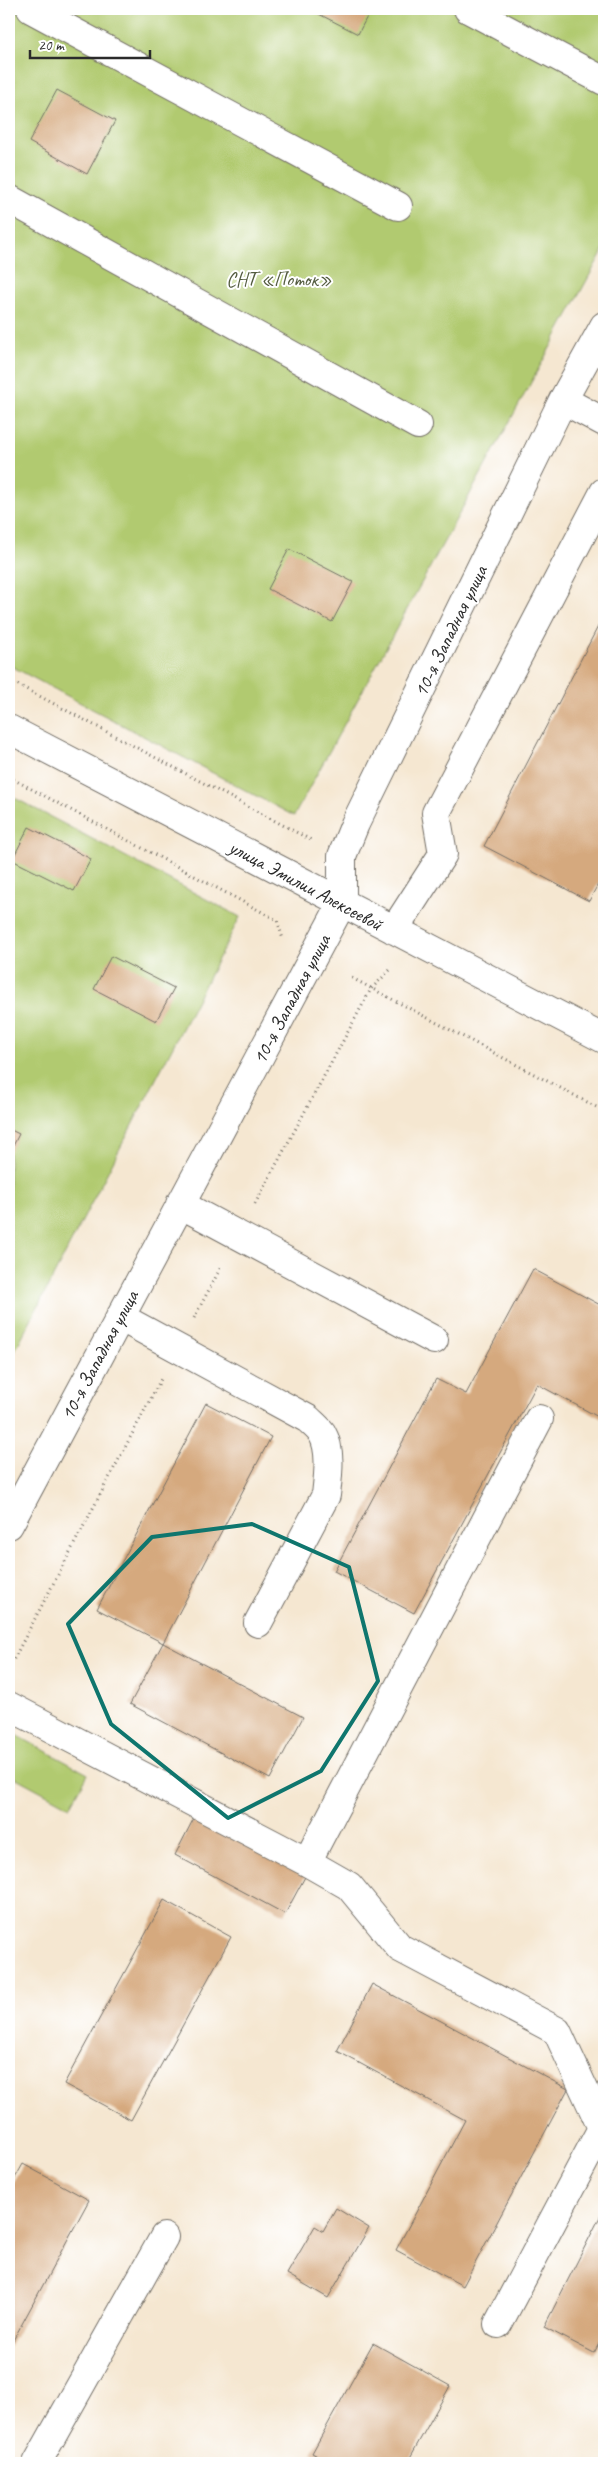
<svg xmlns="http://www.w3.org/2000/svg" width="613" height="2472" viewBox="0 0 613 2472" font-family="Caveat,sans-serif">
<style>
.green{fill:#b1ca6f;stroke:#6e7a4d}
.building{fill:#d5a97e}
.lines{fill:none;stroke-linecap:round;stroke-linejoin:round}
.minor-casing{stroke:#726d65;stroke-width:30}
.path{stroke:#726d65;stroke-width:3;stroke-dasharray:1 4;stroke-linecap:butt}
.minor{stroke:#fff;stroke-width:28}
.marked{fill:none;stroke:#0f766e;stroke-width:4;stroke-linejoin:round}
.labels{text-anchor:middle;stroke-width:4;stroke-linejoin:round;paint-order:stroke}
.park-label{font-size:20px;fill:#535b3f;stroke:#fff}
.street-label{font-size:20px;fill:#2b2b2b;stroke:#fff}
</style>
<rect width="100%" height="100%" fill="#fff"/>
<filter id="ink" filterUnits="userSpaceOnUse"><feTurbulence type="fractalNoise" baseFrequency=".02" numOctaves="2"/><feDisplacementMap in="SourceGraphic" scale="10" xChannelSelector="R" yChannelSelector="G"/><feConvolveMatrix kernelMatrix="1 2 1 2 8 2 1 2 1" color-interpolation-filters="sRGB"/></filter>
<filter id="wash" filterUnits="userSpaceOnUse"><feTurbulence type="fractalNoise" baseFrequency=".0096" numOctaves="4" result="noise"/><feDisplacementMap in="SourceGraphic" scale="20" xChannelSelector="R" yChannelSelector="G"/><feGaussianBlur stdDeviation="1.12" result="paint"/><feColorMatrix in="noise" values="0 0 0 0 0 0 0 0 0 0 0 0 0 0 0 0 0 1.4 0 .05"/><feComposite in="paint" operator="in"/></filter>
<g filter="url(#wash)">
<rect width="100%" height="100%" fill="#f5e7d1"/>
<path class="green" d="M 9,9 L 604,9 L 604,249 L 294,816 L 9,665 Z
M 9,795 L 240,917 L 9,1362 Z
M 9,1731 L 88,1774 L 70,1807 L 9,1774 Z"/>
<g id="blocks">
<path class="building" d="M 309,9 L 371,9 L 358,34 Z
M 57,90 L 115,121 L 87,174 L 29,142 Z
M 289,549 L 353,582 L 332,622 L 268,589 Z
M 604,615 L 604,873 L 589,901 L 484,846 Z
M 29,827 L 91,859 L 74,891 L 12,860 Z
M 111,956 L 174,988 L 156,1021 L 94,989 Z
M 9,1129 L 19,1134 L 9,1154 Z
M 533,1269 L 604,1307 L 604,1420 L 537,1384 L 414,1613 L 334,1571 L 436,1379 L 466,1394 Z
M 206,1403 L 271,1437 L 163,1643 L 303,1717 L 270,1779 L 130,1704 L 163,1643 L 97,1609 Z
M 195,1816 L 306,1875 L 285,1914 L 175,1855 Z
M 164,1900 L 231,1937 L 131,2120 L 64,2084 Z
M 372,1984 L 568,2089 L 463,2286 L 396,2250 L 465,2120 L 337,2051 Z
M 23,2164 L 89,2200 L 9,2348 L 9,2189 Z
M 336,2208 L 369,2228 L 328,2298 L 287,2274 L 315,2226 L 323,2231 Z
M 604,2209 L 604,2334 L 594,2353 L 544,2327 Z
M 373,2343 L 450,2386 L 407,2463 L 331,2463 L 312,2453 Z"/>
</g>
</g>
<g filter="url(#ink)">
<use href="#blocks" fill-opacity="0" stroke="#726d65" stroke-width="1"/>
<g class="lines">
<g class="minor-casing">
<path id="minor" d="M 31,9 L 398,206
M 468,9 L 604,81
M 9,199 L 418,425
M 563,400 L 604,422
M 9,729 L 604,1039
M 394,930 L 443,854 L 436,813 L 604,492
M 180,1204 L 434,1340
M 120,1317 L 308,1419 C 312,1423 318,1428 322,1433 C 332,1450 328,1477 326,1495 L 258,1623
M 9,1525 L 342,903 L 342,856 L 355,824 L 563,400 L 604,326
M 9,1706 L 307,1862 L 539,1419
M 307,1862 L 349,1886 L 400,1948 L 557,2031 L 602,2128 L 498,2324
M 37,2463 L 164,2237"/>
</g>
<path class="path" d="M 9,680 L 311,840
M 9,777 L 277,920 L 283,939
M 352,978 L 604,1111
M 255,1204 L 371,989 L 392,968
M 194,1318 L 221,1267
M 9,1668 L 161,1379"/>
<use href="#minor" class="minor"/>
</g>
</g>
<path class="marked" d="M 252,1524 L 349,1567 L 378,1681 L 321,1771 L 228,1818 L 111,1724 L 68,1624 L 152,1537 Z"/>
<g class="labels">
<g class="park-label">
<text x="279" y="286">СНТ «Поток»</text>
</g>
<g class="street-label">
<text transform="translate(450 631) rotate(-64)" y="7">10-я Западная улица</text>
<text transform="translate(306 885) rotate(28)" y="7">улица Эмилии Алексеевой</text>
<text transform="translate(291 999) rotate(-62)" y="7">10-я Западная улица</text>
<text transform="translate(99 1355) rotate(-62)" y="7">10-я Западная улица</text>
</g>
</g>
<rect width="613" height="2472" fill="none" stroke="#fff" stroke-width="30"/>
<path d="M30 50v8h120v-8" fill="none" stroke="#2b2b2b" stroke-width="2.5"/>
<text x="38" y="50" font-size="15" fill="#2b2b2b" stroke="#ffffff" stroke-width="4" paint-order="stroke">20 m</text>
</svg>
